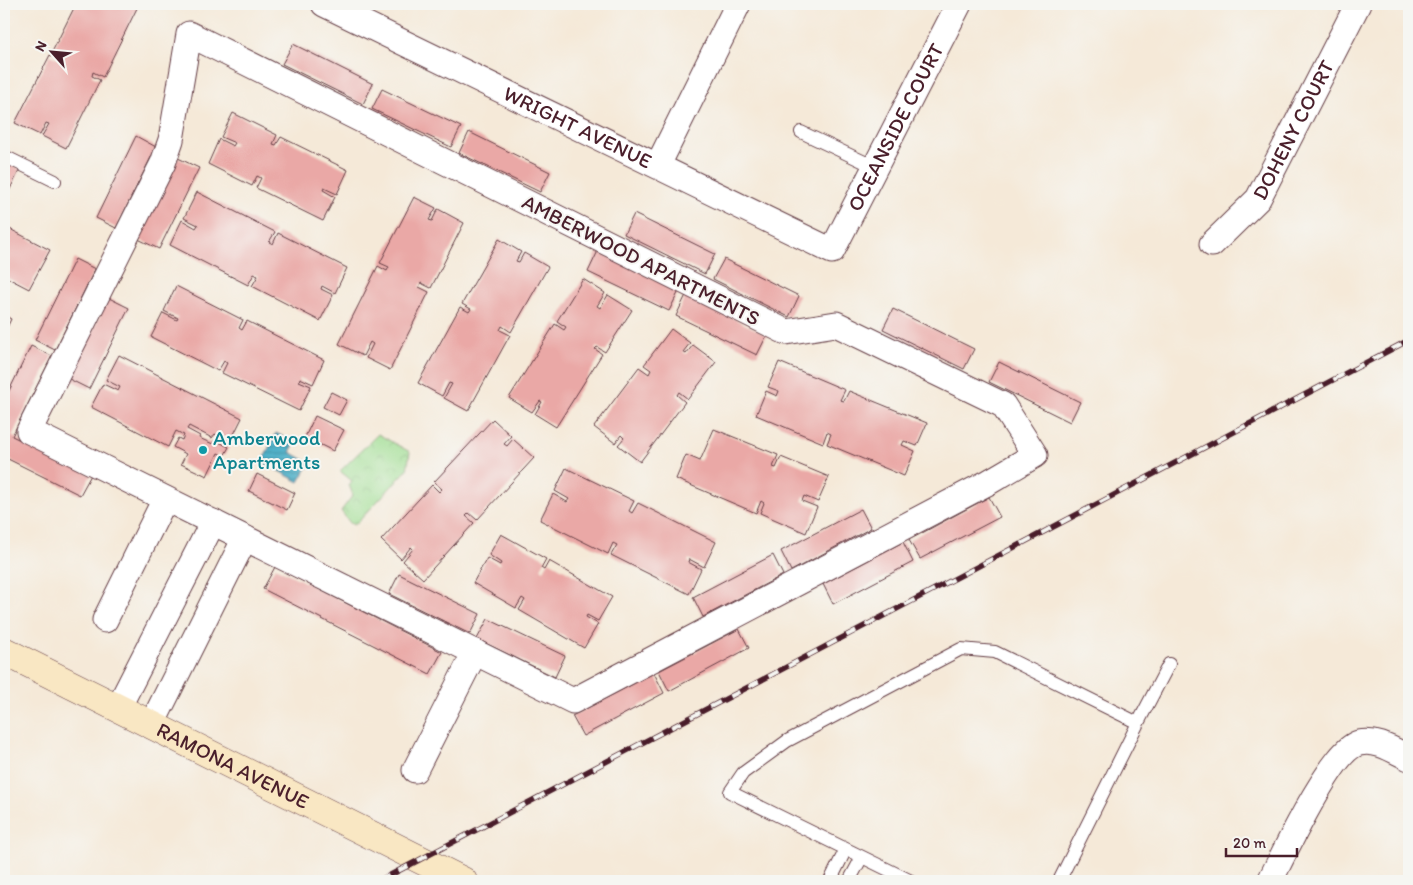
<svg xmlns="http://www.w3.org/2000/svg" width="1413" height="885" viewBox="0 0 1413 885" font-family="Itim,sans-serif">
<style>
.park{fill:url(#park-crowns);stroke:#757e5f}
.water{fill:url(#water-rules);stroke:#496679}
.building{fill:#eaa8a6}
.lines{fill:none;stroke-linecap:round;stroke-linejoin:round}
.lane-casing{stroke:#643d45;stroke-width:14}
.street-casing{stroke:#643d45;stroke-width:27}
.secondary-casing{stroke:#643d45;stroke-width:29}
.lane{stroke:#fff;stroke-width:12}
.street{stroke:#fff;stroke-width:25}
.secondary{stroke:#f9e7c3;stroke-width:28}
.rail-casing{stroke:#4a1f2b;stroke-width:5.5}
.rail{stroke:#f6f6f2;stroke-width:4;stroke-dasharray:11;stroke-linecap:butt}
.culture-dot{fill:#0f9aa8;stroke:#f6f6f2;stroke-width:2}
.labels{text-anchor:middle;stroke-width:4;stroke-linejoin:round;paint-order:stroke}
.street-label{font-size:21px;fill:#4a1f2b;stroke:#f6f6f2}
.culture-label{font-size:21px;fill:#0d838f;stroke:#f6f6f2;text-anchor:start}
</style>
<defs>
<pattern id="park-crowns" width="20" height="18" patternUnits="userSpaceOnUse" patternTransform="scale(1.25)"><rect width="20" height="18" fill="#a0de93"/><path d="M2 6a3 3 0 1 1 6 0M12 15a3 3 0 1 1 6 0" fill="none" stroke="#8bbe7f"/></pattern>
<pattern id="water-rules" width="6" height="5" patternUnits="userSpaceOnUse" patternTransform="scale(1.25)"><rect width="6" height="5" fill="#48aec7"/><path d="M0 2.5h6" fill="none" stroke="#3e8da2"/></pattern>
</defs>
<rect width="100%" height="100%" fill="#f6f6f2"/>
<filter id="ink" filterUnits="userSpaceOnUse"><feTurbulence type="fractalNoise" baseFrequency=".02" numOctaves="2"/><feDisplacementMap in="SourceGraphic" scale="10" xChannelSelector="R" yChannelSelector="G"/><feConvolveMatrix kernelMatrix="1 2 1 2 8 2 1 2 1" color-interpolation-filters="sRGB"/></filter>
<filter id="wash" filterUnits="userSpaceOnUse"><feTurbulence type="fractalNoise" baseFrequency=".0096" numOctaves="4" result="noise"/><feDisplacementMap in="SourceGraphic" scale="20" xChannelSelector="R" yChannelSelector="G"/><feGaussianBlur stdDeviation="1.12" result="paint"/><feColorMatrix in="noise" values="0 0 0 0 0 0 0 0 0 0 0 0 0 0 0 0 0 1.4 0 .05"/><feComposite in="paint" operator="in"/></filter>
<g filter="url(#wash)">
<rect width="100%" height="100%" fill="#f5e9d8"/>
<path class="park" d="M 378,434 L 410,452 L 407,470 L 359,521 L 354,525 L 350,523 L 341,511 L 353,495 L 349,485 L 352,481 L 340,471 Z"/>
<path class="water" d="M 276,433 L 295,443 L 290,452 L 310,463 L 299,482 L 262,462 Z"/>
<g id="blocks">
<path class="building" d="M 76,4 L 139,4 L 103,77 L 93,72 L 92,76 L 100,80 L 66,148 L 42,136 L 49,124 L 46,123 L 40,135 L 15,123 L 50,55 L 60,60 L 61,57 L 52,52 Z
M 293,44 L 373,84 L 363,104 L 282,64 Z
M 382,89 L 461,127 L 451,147 L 372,109 Z
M 233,113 L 277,135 L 273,144 L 276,145 L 281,137 L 348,170 L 337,194 L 324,188 L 323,190 L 335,197 L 323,221 L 256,188 L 261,178 L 257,176 L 252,186 L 208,164 L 219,139 L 233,146 L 235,143 L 221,137 Z
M 469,132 L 550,172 L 540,192 L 459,153 Z
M 136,136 L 156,147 L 116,228 L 96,218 Z
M 178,158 L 199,168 L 159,249 L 138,239 Z
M 4,161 L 20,169 L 4,201 Z
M 197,192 L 275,232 L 269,242 L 273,244 L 278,233 L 347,268 L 335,293 L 322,286 L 321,289 L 333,295 L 320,321 L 252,286 L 258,276 L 254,274 L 248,285 L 170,245 L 182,220 L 196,228 L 198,225 L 184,218 Z
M 414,197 L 436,208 L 429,220 L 432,221 L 438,209 L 464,223 L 431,288 L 421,283 L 419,287 L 429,292 L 390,370 L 366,358 L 373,344 L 370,342 L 363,356 L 339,344 L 378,266 L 387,271 L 389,267 L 380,263 Z
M 634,214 L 715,254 L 705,274 L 624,234 Z
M 4,226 L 50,250 L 29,289 L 4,276 Z
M 499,239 L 521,252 L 516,261 L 519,262 L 524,253 L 548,267 L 511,332 L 502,326 L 500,330 L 510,335 L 468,411 L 444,398 L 452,384 L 449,383 L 442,396 L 418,383 L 460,307 L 469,312 L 471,309 L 462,304 Z
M 598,251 L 679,291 L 669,311 L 588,272 Z
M 75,259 L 95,269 L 55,350 L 35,340 Z
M 724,259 L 799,296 L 789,317 L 713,279 Z
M 583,279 L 605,293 L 597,306 L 600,308 L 608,295 L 632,310 L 605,352 L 597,347 L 595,349 L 602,354 L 556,427 L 535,414 L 542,402 L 540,401 L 532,412 L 509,398 L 555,324 L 564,330 L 566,327 L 557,321 Z
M 176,286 L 243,320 L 239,328 L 242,330 L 247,321 L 324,360 L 313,384 L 300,378 L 299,381 L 311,386 L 299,411 L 222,373 L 227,363 L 224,361 L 218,371 L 151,337 L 163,313 L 177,320 L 178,318 L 164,311 Z
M 686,295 L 767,335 L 757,355 L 676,316 Z
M 109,298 L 129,308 L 89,389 L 69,379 Z
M 893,309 L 974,349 L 964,369 L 883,329 Z
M 4,315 L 11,319 L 4,334 Z
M 671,329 L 690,343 L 683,352 L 686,354 L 693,345 L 716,362 L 688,399 L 679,392 L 677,395 L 685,402 L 640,462 L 618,445 L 624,438 L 621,435 L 615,443 L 594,427 L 639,367 L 649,374 L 651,370 L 644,365 Z
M 31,346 L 52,356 L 12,436 L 91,475 L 80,495 L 4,457 L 4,401 Z
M 119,355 L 242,418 L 230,442 L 215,434 L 212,438 L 189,426 L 187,429 L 200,436 L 199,438 L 213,444 L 215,440 L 229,447 L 224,456 L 218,453 L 207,476 L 181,464 L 186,454 L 173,447 L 178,438 L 182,440 L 184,435 L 176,431 L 168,447 L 91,407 L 103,384 L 118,391 L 120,387 L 106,380 Z
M 779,362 L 845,390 L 840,400 L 844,401 L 849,391 L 927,423 L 917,446 L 904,441 L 902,445 L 915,451 L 904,476 L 827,444 L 831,434 L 827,432 L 823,443 L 756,415 L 766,391 L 777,396 L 779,391 L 768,387 Z
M 999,362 L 1080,402 L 1070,422 L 989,382 Z
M 331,392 L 347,400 L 339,415 L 323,407 Z
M 315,416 L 344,430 L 333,451 L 305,437 Z
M 493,419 L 511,436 L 504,444 L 507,446 L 513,439 L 534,458 L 477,520 L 469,513 L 466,516 L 474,523 L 423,579 L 403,561 L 413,549 L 411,547 L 401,559 L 381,540 L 432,485 L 439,492 L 442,489 L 434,482 Z
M 714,429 L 778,455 L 773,467 L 776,468 L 781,457 L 829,477 L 818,502 L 804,496 L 802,501 L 817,507 L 806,533 L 760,513 L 764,503 L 761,501 L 756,513 L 676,479 L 686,455 L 700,461 Z
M 566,468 L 634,501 L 629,511 L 632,513 L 638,503 L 716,542 L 704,567 L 689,559 L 688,562 L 701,569 L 689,594 L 611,555 L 617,545 L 613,543 L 608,554 L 540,520 L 553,494 L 567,502 L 569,499 L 555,491 Z
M 257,474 L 295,493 L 287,510 L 249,491 Z
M 989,497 L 1000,517 L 920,559 L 909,540 Z
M 861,509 L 871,528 L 791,571 L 781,551 Z
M 501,534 L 546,559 L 541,568 L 544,570 L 549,561 L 612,597 L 598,621 L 587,615 L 586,617 L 598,624 L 584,648 L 519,610 L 525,600 L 522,598 L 516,608 L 473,583 L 487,558 L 500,565 L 501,563 L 489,555 Z
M 903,542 L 913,562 L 833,604 L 823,584 Z
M 773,555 L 783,575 L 703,617 L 693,597 Z
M 275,567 L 442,652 L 430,674 L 263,589 Z
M 399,574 L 480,614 L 470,634 L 389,594 Z
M 488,619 L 565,656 L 555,677 L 477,639 Z
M 739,629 L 749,648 L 669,691 L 659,671 Z
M 654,673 L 664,693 L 583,736 L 572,716 Z"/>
</g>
</g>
<g filter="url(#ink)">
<use href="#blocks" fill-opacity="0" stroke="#643d45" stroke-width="1"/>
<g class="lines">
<g class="lane-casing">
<path id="lane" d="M 801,132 L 875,167
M 4,156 L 55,181
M 1138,723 L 1169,664
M 830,881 L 846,849
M 849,881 L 862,857
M 911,881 L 730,792 L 743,773 L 787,741 L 961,649 L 995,652 L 1138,723 L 1059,881"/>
</g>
<g class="street-casing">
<g id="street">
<path id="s1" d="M 324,4 L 832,251 L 959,4"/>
<path d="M 189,34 L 786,332 L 836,324 L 1003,405 L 1035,455 L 989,482 L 573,701 L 29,431 L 163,163 L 171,140 Z"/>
<path d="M 658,165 L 738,4"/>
<path id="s2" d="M 1212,244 L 1258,199 L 1358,4"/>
<path d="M 105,620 L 165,499"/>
<path d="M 118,708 L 213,522"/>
<path d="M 152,724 L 245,538"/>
<path d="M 415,770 L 475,652"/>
<path d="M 1270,881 C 1283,855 1333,749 1359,743 C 1377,739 1393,750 1409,758"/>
</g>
</g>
<g class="secondary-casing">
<g id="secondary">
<path id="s3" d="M 4,651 L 463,881"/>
</g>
</g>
<use href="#lane" class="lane"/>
<use href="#street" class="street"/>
<use href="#secondary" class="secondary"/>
<g class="rail-casing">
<path id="rail" d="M 379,881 L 1409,340"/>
</g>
<use href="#rail" class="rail"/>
</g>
</g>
<circle class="culture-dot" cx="203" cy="450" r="5"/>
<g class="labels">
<g class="street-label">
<text dy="7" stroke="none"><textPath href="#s1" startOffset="282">WRIGHT AVENUE</textPath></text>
<text dy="7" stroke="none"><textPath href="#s1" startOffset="704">OCEANSIDE COURT</textPath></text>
<text dy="7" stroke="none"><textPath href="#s2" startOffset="142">DOHENY COURT</textPath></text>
<text transform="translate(641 260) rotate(27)" y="7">AMBERWOOD APARTMENTS</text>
<text dy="7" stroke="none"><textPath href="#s3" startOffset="256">RAMONA AVENUE</textPath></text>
</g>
<g class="culture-label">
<text x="213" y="445">Amberwood<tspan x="213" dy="24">Apartments</tspan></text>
</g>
</g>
<rect width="1413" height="885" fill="none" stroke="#f6f6f2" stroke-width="20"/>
<g transform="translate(52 52) rotate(297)" stroke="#f6f6f2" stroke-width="4" paint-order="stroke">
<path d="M0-4L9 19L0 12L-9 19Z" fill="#4a1f2b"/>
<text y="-8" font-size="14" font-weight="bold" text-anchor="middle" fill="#4a1f2b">N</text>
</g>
<path d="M1226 848v8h71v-8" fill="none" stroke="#4a1f2b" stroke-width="2.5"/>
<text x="1233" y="848" font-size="15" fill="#4a1f2b" stroke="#f6f6f2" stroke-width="4" paint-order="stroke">20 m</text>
</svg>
